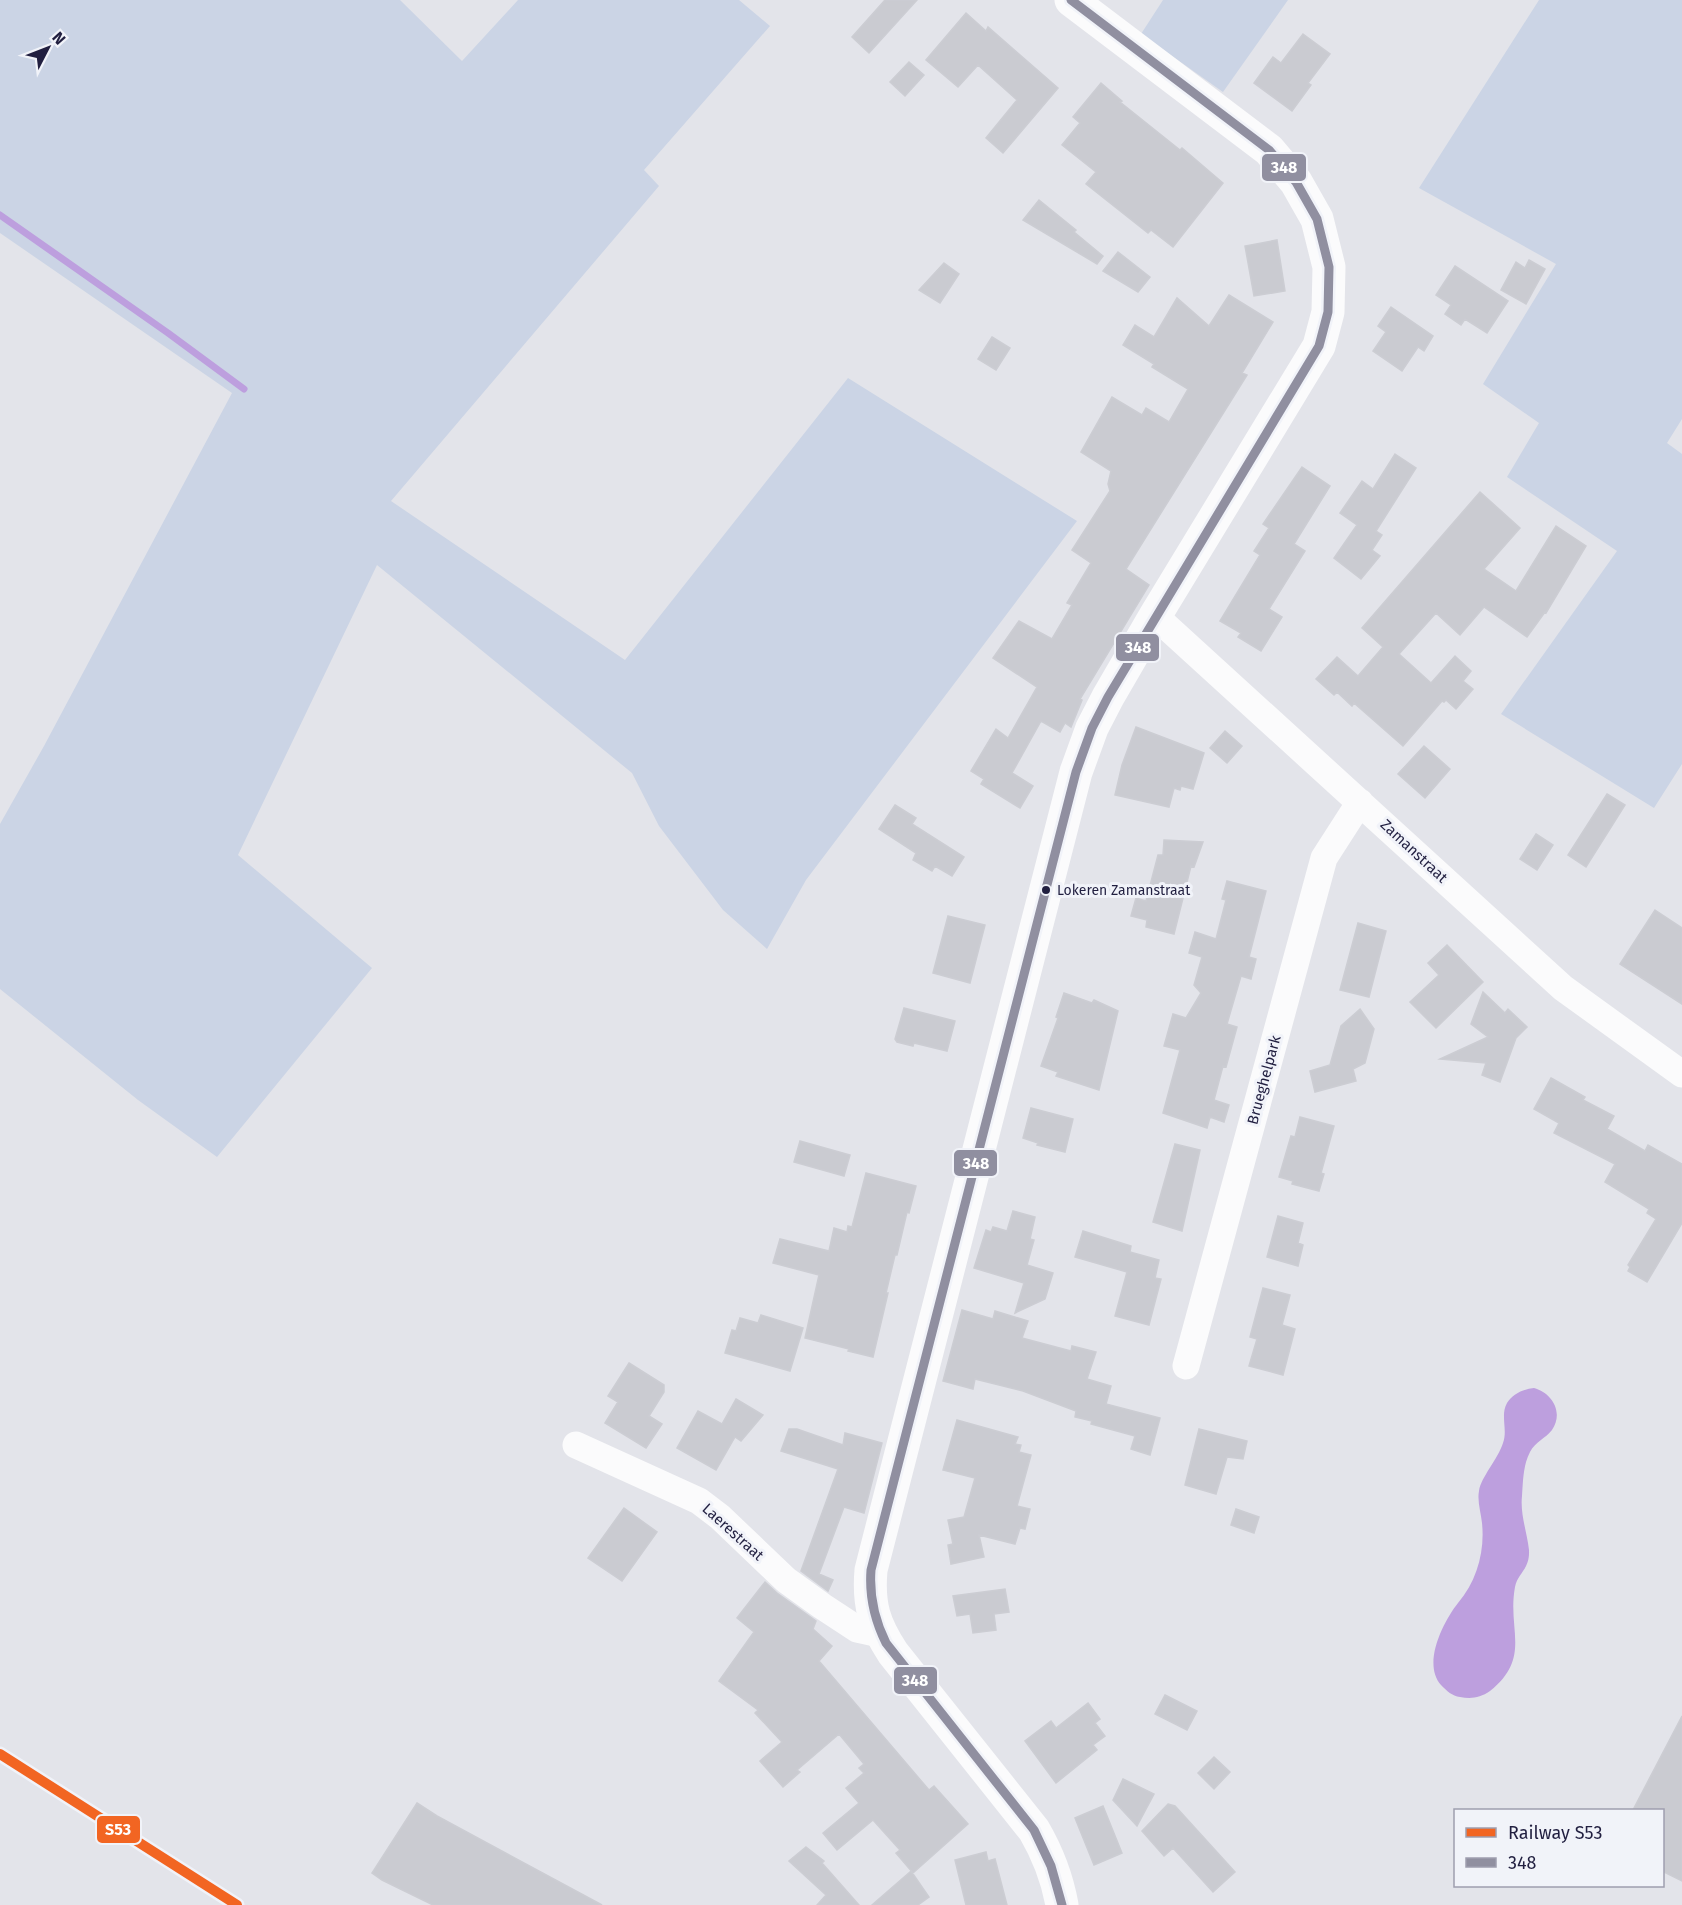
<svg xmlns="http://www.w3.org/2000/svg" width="1682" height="1905" viewBox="0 0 1682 1905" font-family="'Fira Sans',sans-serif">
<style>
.green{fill:#cbd4e5}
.water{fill:#bd9fde}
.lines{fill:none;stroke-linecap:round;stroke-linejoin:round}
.stream{stroke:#bd9fde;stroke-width:7}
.building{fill:#cacbd1;stroke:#cccdd3;stroke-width:1.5}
.minor{stroke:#fbfbfc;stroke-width:27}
.tertiary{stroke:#fbfbfc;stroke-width:33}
.bus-1-casing{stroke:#f1f3f9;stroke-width:14}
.bus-1{stroke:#908fa0;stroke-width:9}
.rail-1-casing{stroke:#f1f3f9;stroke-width:15}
.rail-1{stroke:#f26522;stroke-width:10}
.bus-dot{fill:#211f40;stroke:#f1f3f9;stroke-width:2}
.labels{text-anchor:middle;stroke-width:6;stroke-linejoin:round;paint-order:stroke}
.bus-label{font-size:14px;fill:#211f40;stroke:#f1f3f9;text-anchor:start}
.street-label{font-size:15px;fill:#211f40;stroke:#f1f3f9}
.line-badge{stroke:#f1f3f9;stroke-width:2}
.badge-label{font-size:16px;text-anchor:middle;font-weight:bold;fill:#fff}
</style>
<rect width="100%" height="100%" fill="#e3e4ea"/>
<path class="green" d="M 0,0 L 400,0 L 462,61 L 518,0 L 739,0 L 770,26 L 644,170 L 659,186 L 391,501 L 625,660 L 848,378 L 1077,521 L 806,880 L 767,949 L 723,910 L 659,826 L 632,773 L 377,565 L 238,855 L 372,968 L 217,1157 L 138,1100 L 0,989 L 0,824 L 44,746 L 232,393 L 0,233 Z
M 1163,0 L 1288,0 L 1223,92 L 1141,34 Z
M 1539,0 L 1682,0 L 1682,419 L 1667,443 L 1682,454 L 1682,764 L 1654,808 L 1501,714 L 1617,551 L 1507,477 L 1539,423 L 1483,384 L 1556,264 L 1419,188 Z"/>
<path class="water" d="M 1534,1388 C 1552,1393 1564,1412 1552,1430 C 1546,1438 1535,1442 1530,1452 C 1523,1465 1523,1482 1522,1496 C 1520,1514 1527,1532 1529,1550 C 1530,1570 1518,1572 1515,1587 C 1507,1630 1532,1657 1490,1691 C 1480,1698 1471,1699 1460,1697 C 1452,1696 1447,1691 1441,1685 C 1422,1664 1443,1622 1458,1603 C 1477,1581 1485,1551 1482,1523 C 1481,1513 1477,1501 1479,1491 C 1481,1477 1498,1459 1503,1443 C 1508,1430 1500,1415 1507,1403 C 1513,1394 1523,1389 1534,1388 Z"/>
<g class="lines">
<path class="stream" d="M 0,215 L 168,333 L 244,389"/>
</g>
<path class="building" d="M 885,0 L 917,0 L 869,53 L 852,37 Z
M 966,13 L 986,31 L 988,27 L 1058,88 L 1003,153 L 986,138 L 1017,100 L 978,65 L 958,87 L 926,60 Z
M 1303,34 L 1330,54 L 1308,83 L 1311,85 L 1292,111 L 1254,83 L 1273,57 L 1281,63 Z
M 909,62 L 924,75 L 905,96 L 890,82 Z
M 1101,83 L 1122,101 L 1120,102 L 1180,150 L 1182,148 L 1223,183 L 1173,247 L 1151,230 L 1148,233 L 1086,184 L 1096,172 L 1062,145 L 1080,123 L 1073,117 Z
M 1039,200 L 1076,230 L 1074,232 L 1103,256 L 1097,264 L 1023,220 Z
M 1277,240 L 1285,291 L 1254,296 L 1245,246 Z
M 1118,252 L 1150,277 L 1138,292 L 1103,271 Z
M 1529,260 L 1545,269 L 1526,304 L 1501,290 L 1516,262 L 1525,268 Z
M 944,263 L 959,274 L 940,303 L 919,290 Z
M 1455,266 L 1508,301 L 1487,333 L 1465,319 L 1461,325 L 1445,314 L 1451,305 L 1436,295 Z
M 1229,295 L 1273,322 L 1242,373 L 1247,375 L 1126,569 L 1149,585 L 1080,699 L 1082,700 L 1071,727 L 1065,723 L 1060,732 L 1041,721 L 1012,773 L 1033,786 L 1020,808 L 981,784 L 984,779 L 971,771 L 996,729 L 1008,738 L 1037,687 L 993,658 L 1019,621 L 1052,639 L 1072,605 L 1067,603 L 1091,563 L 1072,550 L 1110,491 L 1108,484 L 1111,471 L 1081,452 L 1112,397 L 1142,415 L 1146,408 L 1169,422 L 1188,389 L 1152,367 L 1154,364 L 1123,345 L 1135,325 L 1154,337 L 1177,298 L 1209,326 Z
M 1391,307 L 1433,336 L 1424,351 L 1418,347 L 1402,371 L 1373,351 L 1386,332 L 1378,326 Z
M 992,337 L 1010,348 L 996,370 L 978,359 Z
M 1395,454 L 1416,468 L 1376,531 L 1382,535 L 1372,550 L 1380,556 L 1361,579 L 1334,558 L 1357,525 L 1340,513 L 1362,481 L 1373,489 Z
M 1302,467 L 1330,486 L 1294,544 L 1305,551 L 1269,609 L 1282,617 L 1261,651 L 1238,637 L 1241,633 L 1220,621 L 1260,555 L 1254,551 L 1269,528 L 1263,524 Z
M 1480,492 L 1520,528 L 1484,569 L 1516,591 L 1556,526 L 1586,546 L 1546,613 L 1545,612 L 1527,637 L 1484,607 L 1460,635 L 1436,613 L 1399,654 L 1431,683 L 1455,656 L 1471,671 L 1463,681 L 1473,689 L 1456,709 L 1446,700 L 1444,702 L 1442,701 L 1403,746 L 1354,703 L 1352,706 L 1337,692 L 1334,695 L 1316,679 L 1337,657 L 1358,676 L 1383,647 L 1362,628 Z
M 1136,727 L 1204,753 L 1193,789 L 1181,786 L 1180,790 L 1174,788 L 1169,807 L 1115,795 L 1122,765 Z
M 1225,731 L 1242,746 L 1227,763 L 1210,748 Z
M 1424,746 L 1450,769 L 1425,798 L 1398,774 Z
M 1607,794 L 1625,805 L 1586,867 L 1568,855 Z
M 895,805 L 916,818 L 912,824 L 964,857 L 952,876 L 935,866 L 932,871 L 913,860 L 916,853 L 879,829 Z
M 1536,834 L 1553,845 L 1537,870 L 1520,859 Z
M 1164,840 L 1203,842 L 1194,867 L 1191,866 L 1174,934 L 1146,927 L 1147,920 L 1131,916 L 1136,898 L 1146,901 L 1158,855 L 1163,855 Z
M 1227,881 L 1266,891 L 1249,957 L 1256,959 L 1251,979 L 1241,976 L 1227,1024 L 1237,1027 L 1226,1067 L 1223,1066 L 1214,1100 L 1229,1105 L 1224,1122 L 1210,1117 L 1207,1128 L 1163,1113 L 1180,1050 L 1164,1046 L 1173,1014 L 1186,1018 L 1201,993 L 1194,985 L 1202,957 L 1189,953 L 1195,932 L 1216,939 L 1226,900 L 1222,899 Z
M 1655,910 L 1682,928 L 1682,1004 L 1620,964 Z
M 948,916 L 985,925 L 970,983 L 933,973 Z
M 1358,923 L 1386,931 L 1369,997 L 1340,990 Z
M 1447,945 L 1483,982 L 1436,1028 L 1410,1002 L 1439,975 L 1428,963 Z
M 1483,992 L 1505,1013 L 1508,1009 L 1527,1027 L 1516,1038 L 1500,1082 L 1482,1075 L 1486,1063 L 1440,1059 L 1488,1037 L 1471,1024 Z
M 1064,993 L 1092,1003 L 1094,1000 L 1118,1011 L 1099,1090 L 1056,1076 L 1058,1072 L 1041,1066 L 1058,1018 L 1056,1017 Z
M 904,1008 L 955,1021 L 947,1051 L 914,1043 L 913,1046 L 897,1042 L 895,1039 Z
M 1360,1009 L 1374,1029 L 1365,1063 L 1353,1069 L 1356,1081 L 1315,1092 L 1310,1071 L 1330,1065 L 1341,1026 Z
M 1551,1078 L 1585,1097 L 1583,1100 L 1614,1116 L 1607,1129 L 1645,1151 L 1648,1145 L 1682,1164 L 1682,1223 L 1647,1282 L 1628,1271 L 1630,1267 L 1628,1265 L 1656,1219 L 1647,1213 L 1649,1209 L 1605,1182 L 1615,1164 L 1554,1133 L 1559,1123 L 1534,1109 Z
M 1031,1108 L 1073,1119 L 1065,1152 L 1037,1145 L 1038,1143 L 1023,1138 Z
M 1300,1117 L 1334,1126 L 1321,1173 L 1324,1174 L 1319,1191 L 1292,1184 L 1293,1181 L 1279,1177 L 1291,1136 L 1295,1137 Z
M 800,1141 L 850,1155 L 844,1176 L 794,1162 Z
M 1175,1144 L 1200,1150 L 1182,1231 L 1153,1222 Z
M 866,1173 L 916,1186 L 909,1213 L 907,1212 L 897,1255 L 895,1255 L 886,1293 L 888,1293 L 873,1357 L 848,1351 L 849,1349 L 805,1338 L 819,1275 L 773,1263 L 780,1239 L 829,1251 L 834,1228 L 847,1232 L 848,1226 L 852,1227 Z
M 1013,1211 L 1035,1217 L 1030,1239 L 1034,1240 L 1027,1265 L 1053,1273 L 1045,1299 L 1015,1313 L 1024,1283 L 974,1268 L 986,1230 L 991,1232 L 993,1227 L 1007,1231 Z
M 1278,1216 L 1303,1223 L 1298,1243 L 1303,1245 L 1298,1266 L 1267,1257 Z
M 1083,1231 L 1131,1246 L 1130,1252 L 1159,1260 L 1155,1278 L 1161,1279 L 1149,1325 L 1115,1316 L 1127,1272 L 1075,1257 Z
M 1263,1288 L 1290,1295 L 1282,1325 L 1295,1329 L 1283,1375 L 1249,1366 L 1257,1339 L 1250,1337 Z
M 962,1310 L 993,1319 L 995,1311 L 1028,1321 L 1022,1338 L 1071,1351 L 1072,1346 L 1096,1352 L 1087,1379 L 1111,1386 L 1106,1404 L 1160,1418 L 1150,1455 L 1131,1449 L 1135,1436 L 1091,1424 L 1092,1421 L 1075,1417 L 1076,1411 L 1023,1391 L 975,1379 L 973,1389 L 943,1381 Z
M 761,1315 L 803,1328 L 790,1371 L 725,1353 L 732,1330 L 736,1331 L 740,1318 L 758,1323 Z
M 629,1363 L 664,1385 L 664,1392 L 649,1416 L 662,1424 L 646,1448 L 605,1423 L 618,1402 L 608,1396 Z
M 736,1399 L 763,1415 L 741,1441 L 735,1437 L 716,1470 L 677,1448 L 698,1411 L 722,1424 Z
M 957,1420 L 1018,1437 L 1015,1444 L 1021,1445 L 1019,1452 L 1031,1455 L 1017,1506 L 1030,1509 L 1025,1529 L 1020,1528 L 1015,1544 L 979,1535 L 984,1557 L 951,1564 L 948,1545 L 953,1544 L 948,1520 L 964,1517 L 975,1478 L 943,1470 Z
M 789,1429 L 797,1429 L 843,1445 L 845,1433 L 882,1443 L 864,1513 L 844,1507 L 819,1574 L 833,1580 L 828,1591 L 801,1571 L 838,1469 L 781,1451 Z
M 1199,1429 L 1247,1441 L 1243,1459 L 1227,1457 L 1216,1494 L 1185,1485 Z
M 624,1508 L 657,1532 L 622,1581 L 588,1558 Z
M 1236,1509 L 1259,1517 L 1254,1533 L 1231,1525 Z
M 765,1582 L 777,1593 L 816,1621 L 813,1629 L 832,1646 L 819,1661 L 929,1790 L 934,1786 L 968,1824 L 913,1873 L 896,1853 L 900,1850 L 873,1820 L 837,1850 L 823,1833 L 859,1803 L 846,1788 L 864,1773 L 859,1768 L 864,1764 L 839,1734 L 797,1770 L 800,1772 L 783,1787 L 760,1761 L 782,1742 L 755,1713 L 758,1710 L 719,1681 L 754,1632 L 737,1618 Z
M 1005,1589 L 1009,1612 L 994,1614 L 996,1630 L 973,1633 L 970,1614 L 957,1616 L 953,1596 Z
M 1165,1695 L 1197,1711 L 1187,1730 L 1155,1714 Z
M 1088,1703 L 1100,1719 L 1095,1723 L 1105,1736 L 1093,1745 L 1097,1750 L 1056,1783 L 1025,1741 L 1051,1721 L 1056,1728 Z
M 1682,1716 L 1682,1881 L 1662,1871 L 1662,1810 L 1633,1810 Z
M 1214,1757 L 1230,1772 L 1214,1789 L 1198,1773 Z
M 1123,1779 L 1154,1794 L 1137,1826 L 1113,1800 Z
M 417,1803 L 437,1816 L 602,1905 L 433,1905 L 382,1880 L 372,1873 Z
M 1168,1804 L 1175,1806 L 1235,1872 L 1213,1892 L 1173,1848 L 1164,1856 L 1142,1831 Z
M 1103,1806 L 1122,1853 L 1094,1865 L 1075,1818 Z
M 806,1847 L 824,1861 L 822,1863 L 859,1905 L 817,1905 L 826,1895 L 789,1861 Z
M 986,1852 L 988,1861 L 995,1859 L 1007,1905 L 966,1905 L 955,1860 Z
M 911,1871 L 929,1897 L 918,1905 L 872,1905 Z"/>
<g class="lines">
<path class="minor" d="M 1155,616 L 1563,988 L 1682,1074
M 1186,1366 L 1324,858 L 1360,802
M 576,1445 L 699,1501 L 720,1517 L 786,1580 L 822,1606 L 857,1629 L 880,1634"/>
<path class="tertiary" d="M 1062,1905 C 1057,1877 1048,1854 1034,1830 L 893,1653 C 874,1624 868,1605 871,1570 L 1076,772 L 1092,728 L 1108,697 L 1155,616 L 1319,346 L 1328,312 L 1329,267 L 1317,219 L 1296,182 L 1269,150 L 1071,0"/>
<g class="bus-1-casing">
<path id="bus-1" d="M 1062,1905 L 1051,1866 L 1034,1830 L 886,1643 C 874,1619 869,1597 871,1570 L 1076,772 L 1092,728 L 1108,697 L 1319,346 L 1328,312 L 1329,267 L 1317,219 L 1296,182 L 1269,150 L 1071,0"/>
</g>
<use href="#bus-1" class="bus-1"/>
<g class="rail-1-casing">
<path id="rail-1" d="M 0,1754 L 237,1905"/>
</g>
<use href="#rail-1" class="rail-1"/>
</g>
<circle class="bus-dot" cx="1046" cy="890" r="5"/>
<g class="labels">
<g class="bus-label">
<text x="1057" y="895">Lokeren Zamanstraat</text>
</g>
<g class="street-label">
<text transform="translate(1414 851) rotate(43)" y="5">Zamanstraat</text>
<text transform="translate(1264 1080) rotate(-75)" y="5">Brueghelpark</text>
<text transform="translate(733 1532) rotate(42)" y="5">Laerestraat</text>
</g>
</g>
<g class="line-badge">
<rect x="1261" y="153" width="46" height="29" rx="6" fill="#908fa0"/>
<rect x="1115" y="633" width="45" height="29" rx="6" fill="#908fa0"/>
<rect x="953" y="1149" width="45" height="28" rx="6" fill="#908fa0"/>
<rect x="893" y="1666" width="45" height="29" rx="6" fill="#908fa0"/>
<rect x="96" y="1815" width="45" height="29" rx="6" fill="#f26522"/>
</g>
<g class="badge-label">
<text x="1284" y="173">348</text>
<text x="1138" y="653">348</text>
<text x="976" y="1169">348</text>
<text x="915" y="1686">348</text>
<text x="118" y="1835">S53</text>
</g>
<rect x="1454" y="1809" width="210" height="78" fill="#f1f3f9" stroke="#9e9eaf" stroke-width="1.5"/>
<rect x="1466" y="1828" width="30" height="9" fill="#f26522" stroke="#9e9eaf" stroke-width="1.5"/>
<text x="1508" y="1839" font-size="18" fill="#211f40">Railway S53</text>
<rect x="1466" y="1858" width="30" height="9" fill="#908fa0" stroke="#9e9eaf" stroke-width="1.5"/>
<text x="1508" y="1869" font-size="18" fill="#211f40">348</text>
<g transform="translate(48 48) rotate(48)" stroke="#f1f3f9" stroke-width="4.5" paint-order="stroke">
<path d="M0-4.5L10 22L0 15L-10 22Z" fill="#211f40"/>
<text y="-9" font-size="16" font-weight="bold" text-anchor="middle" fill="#211f40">N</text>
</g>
</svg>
